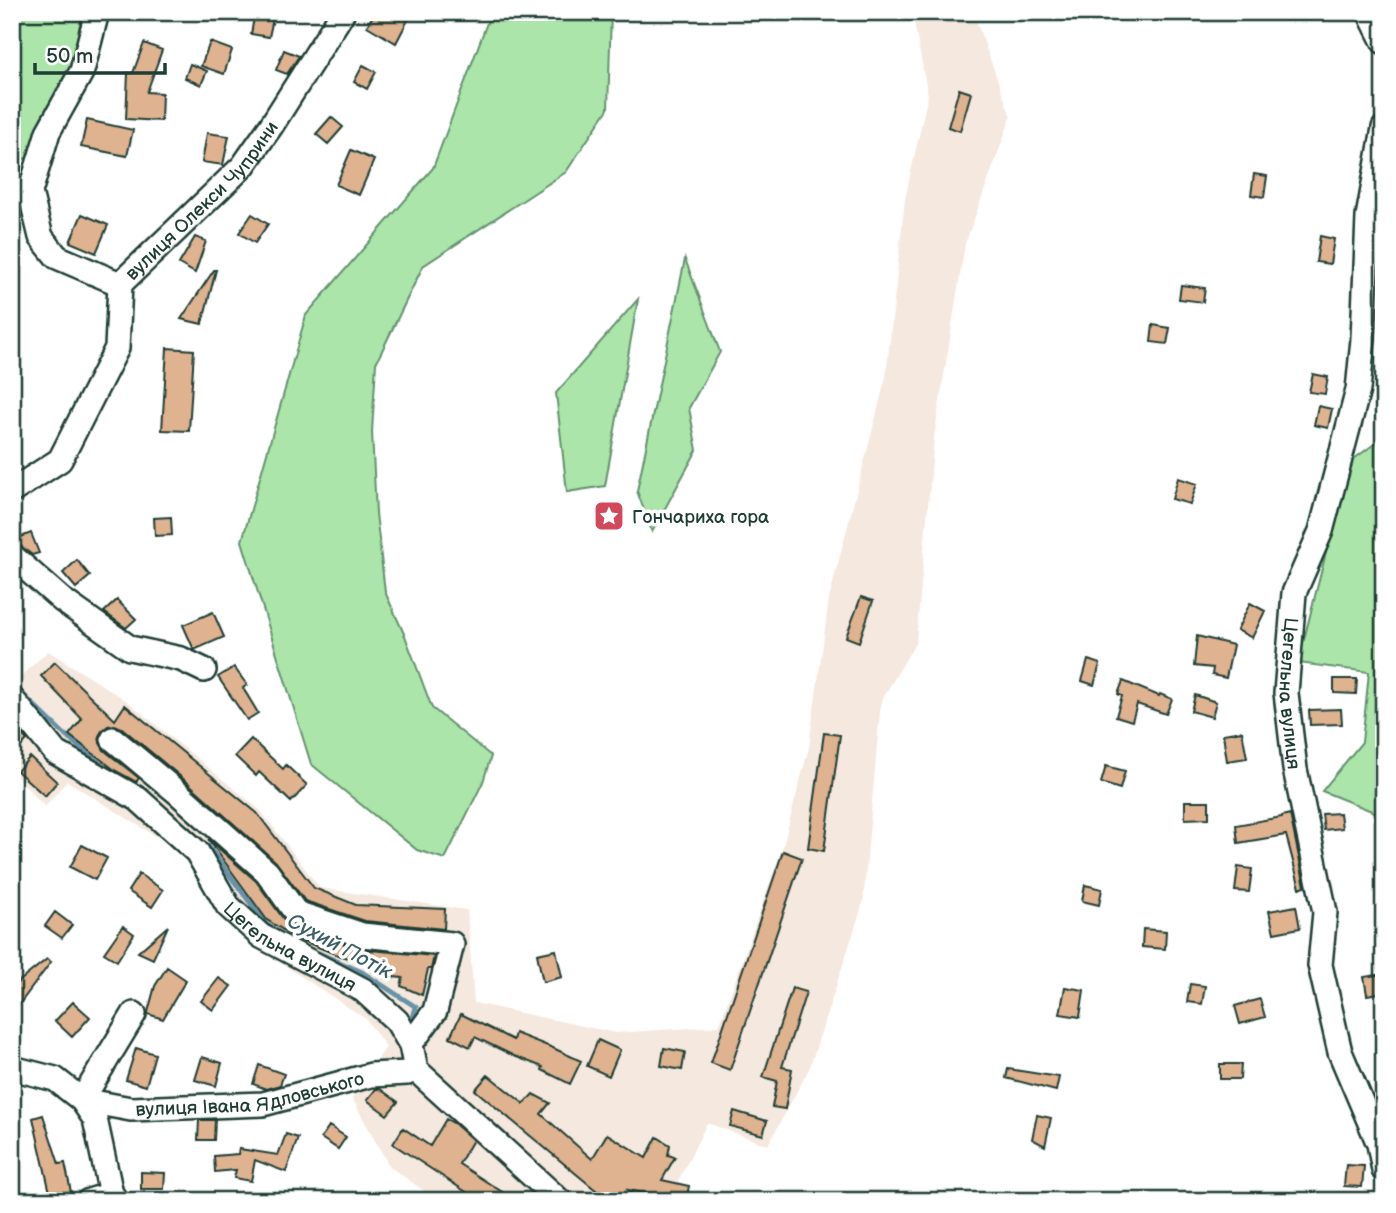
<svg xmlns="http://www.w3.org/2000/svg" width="1396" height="1213" viewBox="0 0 1396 1213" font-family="'Balsamiq Sans',sans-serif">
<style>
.built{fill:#f5e8de}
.green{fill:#abe5aa;stroke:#65916f;stroke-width:2}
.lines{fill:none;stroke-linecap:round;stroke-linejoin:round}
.stream{stroke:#6892a8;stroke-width:5}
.building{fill:#dfb290;stroke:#1f3d34;stroke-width:2}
.minor-casing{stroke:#1f3d34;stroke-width:28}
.minor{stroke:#fff;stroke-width:23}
.labels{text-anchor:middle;stroke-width:7;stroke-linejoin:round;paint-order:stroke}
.street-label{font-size:19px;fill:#1f3d34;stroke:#fff}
.poi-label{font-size:19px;fill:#1f3d34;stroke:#fff;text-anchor:start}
.water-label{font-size:21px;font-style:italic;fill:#3d6064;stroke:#fff}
</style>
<rect width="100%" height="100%" fill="#fff"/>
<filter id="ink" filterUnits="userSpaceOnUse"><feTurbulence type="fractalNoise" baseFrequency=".0143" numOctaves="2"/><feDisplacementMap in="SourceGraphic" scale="14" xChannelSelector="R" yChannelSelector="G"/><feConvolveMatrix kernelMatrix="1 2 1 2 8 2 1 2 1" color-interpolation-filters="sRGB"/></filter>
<g filter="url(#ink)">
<path class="built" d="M 912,12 L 973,12 L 1011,117 L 965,244 L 934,438 L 916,642 L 881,701 L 863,903 L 809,1069 L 768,1145 L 707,1123 L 668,1201 L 438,1201 L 389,1166 L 352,1098 L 386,1047 L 366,1019 L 276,960 L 220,916 L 214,902 L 186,855 L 67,781 L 45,807 L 12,772 L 12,679 L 20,677 L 48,651 L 127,701 L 260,810 L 320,888 L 467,910 L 474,1003 L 616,1033 L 719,1026 L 783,846 L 809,747 L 829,599 L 886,377 L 905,199 L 928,95 Z"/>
<path class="green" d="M 12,12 L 82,12 L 72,68 L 27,158 L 12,162 Z
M 491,12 L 611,12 L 608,109 L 566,172 L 423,266 L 376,363 L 372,432 L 376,513 L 385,592 L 405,636 L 432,708 L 491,756 L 483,782 L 445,859 L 417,850 L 311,764 L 242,541 L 306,315 L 433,168 Z
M 685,259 L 720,352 L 689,408 L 697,450 L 652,532 L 637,491 Z
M 638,299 L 605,486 L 567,492 L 556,393 Z
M 1384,437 L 1384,816 L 1322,791 L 1362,742 L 1369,672 L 1298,663 L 1331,533 L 1336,472 Z"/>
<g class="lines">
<path class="stream" d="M 12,684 L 64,734 L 105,768
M 198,838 L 208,846 L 266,924 L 286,937
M 307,948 L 362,972 L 416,1007 L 410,1029"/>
</g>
<path class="building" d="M 255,12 L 274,14 L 269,37 L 251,34 Z
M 375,12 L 393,12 L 408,20 L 396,43 L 367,26 Z
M 210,42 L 232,50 L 224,74 L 201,66 Z
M 144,43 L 162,50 L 147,92 L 162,93 L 161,121 L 126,119 L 128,73 L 133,73 Z
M 284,50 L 299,56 L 287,74 L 276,70 Z
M 190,64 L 207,71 L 201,85 L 185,78 Z
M 363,65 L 376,72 L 367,89 L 354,82 Z
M 959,89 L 971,93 L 960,131 L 948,127 Z
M 331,117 L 343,127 L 328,144 L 316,134 Z
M 87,120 L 133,130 L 127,156 L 81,147 Z
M 207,133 L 229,136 L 223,165 L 202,162 Z
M 351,150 L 374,160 L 359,195 L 336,185 Z
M 1254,174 L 1267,176 L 1264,197 L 1251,195 Z
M 82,214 L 108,225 L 96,253 L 70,242 Z
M 252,214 L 268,224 L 255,243 L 239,233 Z
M 1320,236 L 1334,239 L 1330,264 L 1316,262 Z
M 195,237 L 206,241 L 195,273 L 179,264 Z
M 214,270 L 216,270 L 202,324 L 181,319 Z
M 1181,285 L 1205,288 L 1203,302 L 1179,299 Z
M 1153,325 L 1170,328 L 1167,344 L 1151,342 Z
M 167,348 L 194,350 L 189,431 L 162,430 Z
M 1313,374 L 1328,377 L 1325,394 L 1309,392 Z
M 1318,406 L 1332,409 L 1328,428 L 1314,425 Z
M 1178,478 L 1197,484 L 1190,504 L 1172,499 Z
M 171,517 L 172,535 L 155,536 L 154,518 Z
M 31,533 L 39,553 L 32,555 L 18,544 L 16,539 Z
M 77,560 L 90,576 L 76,588 L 63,573 Z
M 861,597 L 873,601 L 859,642 L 846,637 Z
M 117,600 L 136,619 L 126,628 L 104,612 Z
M 1250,603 L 1265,611 L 1252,638 L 1237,630 Z
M 213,612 L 224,637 L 194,650 L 183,625 Z
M 1197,636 L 1233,645 L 1226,678 L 1212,675 L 1213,668 L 1194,666 Z
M 1088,660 L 1100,664 L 1094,685 L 1082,681 Z
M 55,662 L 115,720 L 125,705 L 257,813 L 314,888 L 356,905 L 445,909 L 444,929 L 365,921 L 305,901 L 276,862 L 187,782 L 122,728 L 115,725 L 108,726 L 102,731 L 99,736 L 100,743 L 104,750 L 139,778 L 136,782 L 116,771 L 69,735 L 82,719 L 41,676 Z
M 234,667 L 247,685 L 243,688 L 258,713 L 247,720 L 218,677 Z
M 1334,679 L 1357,679 L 1356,694 L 1334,693 Z
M 1123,681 L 1159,696 L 1160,694 L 1172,699 L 1166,714 L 1137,704 L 1132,721 L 1116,716 L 1122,696 L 1118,694 Z
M 1195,695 L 1216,702 L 1212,717 L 1191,711 Z
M 1341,709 L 1342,724 L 1310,725 L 1309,710 Z
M 12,723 L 27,740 L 12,756 Z
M 1242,731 L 1247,758 L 1227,761 L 1223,734 Z
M 824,733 L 840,735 L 824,851 L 808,848 Z
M 251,739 L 283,769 L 286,765 L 307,785 L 291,802 L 259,772 L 256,776 L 235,756 Z
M 30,757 L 57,782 L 45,796 L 17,771 Z
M 1106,766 L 1125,771 L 1120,789 L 1101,783 Z
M 1185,801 L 1209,801 L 1209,818 L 1185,819 Z
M 1340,813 L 1342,828 L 1324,830 L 1322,814 Z
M 1290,814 L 1305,886 L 1300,888 L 1286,835 L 1238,843 L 1236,825 L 1282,817 L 1282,816 Z
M 208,839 L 256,881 L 285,921 L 291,926 L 360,949 L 434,956 L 431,969 L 428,969 L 422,995 L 401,986 L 403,978 L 381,976 L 381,965 L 361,962 L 335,954 L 296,938 L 267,920 Z
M 82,845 L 107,858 L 95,880 L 70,867 Z
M 783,851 L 802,858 L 730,1070 L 711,1063 Z
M 1238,867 L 1252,869 L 1249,892 L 1235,891 Z
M 139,874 L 163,890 L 152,907 L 128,891 Z
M 1085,885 L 1102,889 L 1099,905 L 1082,901 Z
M 1296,906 L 1300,928 L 1274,933 L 1269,911 Z
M 55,912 L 72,925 L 62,938 L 45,926 Z
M 123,926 L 134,934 L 117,961 L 104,953 Z
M 168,926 L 153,959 L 138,952 Z
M 1143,929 L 1166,931 L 1165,949 L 1142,947 Z
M 556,950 L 562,977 L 543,982 L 537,954 Z
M 47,959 L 51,962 L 12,1014 L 12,987 Z
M 167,967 L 186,980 L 163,1019 L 148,1014 L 148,1012 L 155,986 Z
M 1384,974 L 1384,992 L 1367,995 L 1364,977 Z
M 219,978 L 231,986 L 213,1010 L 201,1001 Z
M 1190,984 L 1205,986 L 1202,1004 L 1187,1002 Z
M 1065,987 L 1084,990 L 1080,1017 L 1060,1014 Z
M 792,988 L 806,992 L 782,1067 L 792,1069 L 785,1109 L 772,1107 L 777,1081 L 763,1077 Z
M 1260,999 L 1265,1017 L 1240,1024 L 1235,1006 Z
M 73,1002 L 90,1017 L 72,1037 L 55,1021 Z
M 461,1014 L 513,1040 L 515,1033 L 553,1048 L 581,1061 L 570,1084 L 542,1070 L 543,1067 L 514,1056 L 475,1037 L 470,1047 L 450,1037 Z
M 598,1040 L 620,1050 L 609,1076 L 587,1066 Z
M 136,1048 L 155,1054 L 146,1086 L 126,1080 Z
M 664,1048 L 685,1052 L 682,1070 L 661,1066 Z
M 202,1057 L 222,1063 L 216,1086 L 195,1080 Z
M 1220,1064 L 1241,1064 L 1240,1079 L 1220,1079 Z
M 259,1065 L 284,1074 L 280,1085 L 266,1089 L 253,1084 Z
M 1008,1069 L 1059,1077 L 1056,1091 L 1006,1078 Z
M 488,1075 L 524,1104 L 533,1094 L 550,1103 L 541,1114 L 592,1159 L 607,1134 L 646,1158 L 657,1137 L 670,1145 L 668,1155 L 675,1157 L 662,1180 L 689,1186 L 686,1201 L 628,1190 L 640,1201 L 609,1201 L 475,1090 Z
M 376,1089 L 380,1089 L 398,1102 L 387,1115 L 367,1100 Z
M 734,1111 L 767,1121 L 763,1135 L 730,1126 Z
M 43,1115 L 59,1164 L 65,1163 L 71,1192 L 51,1197 L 33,1118 Z
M 1037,1115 L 1051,1118 L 1045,1146 L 1032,1139 Z
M 446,1119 L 455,1124 L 473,1140 L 459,1164 L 516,1201 L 480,1201 L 393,1144 L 403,1128 L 430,1146 Z
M 199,1120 L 215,1120 L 214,1140 L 198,1140 Z
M 329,1126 L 346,1137 L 338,1149 L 321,1138 Z
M 286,1134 L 298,1138 L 286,1172 L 255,1160 L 251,1181 L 234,1178 L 236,1170 L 215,1172 L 214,1156 L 238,1154 L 239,1149 L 278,1155 Z
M 1346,1165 L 1364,1166 L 1362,1187 L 1344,1186 Z
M 141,1172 L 165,1173 L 164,1189 L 141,1189 Z"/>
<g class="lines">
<g class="minor-casing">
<g id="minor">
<path d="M 97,12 L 82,71 L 48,132 L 30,192 L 41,237 L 57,257 L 120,284"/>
<path d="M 1369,12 L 1384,42"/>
<path id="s1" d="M 1384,128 L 1368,217 L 1363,339 L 1358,390 L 1321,531 L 1294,593 L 1286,693 L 1295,769 L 1325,912 L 1320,965 L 1340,1052 L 1379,1144 L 1384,1170"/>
<path id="s2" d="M 12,491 L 60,460 L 117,348 L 120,284 L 243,166 L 271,126 L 343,12"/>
<path d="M 12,556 L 62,600 L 130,648 L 181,659 L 204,670"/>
<path id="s3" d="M 12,699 L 55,752 L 138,799 L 197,852 L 228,906 L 261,936 L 363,990 L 397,1021 L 411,1045 L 416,1070 L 560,1201"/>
<path d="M 113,739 L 178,793 L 267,872 L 296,913 L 362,935 L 452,944 L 435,1011 L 416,1037"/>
<path d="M 12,1068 L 55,1079 L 82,1100 L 95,1119 L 111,1194 L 117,1201"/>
<path id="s4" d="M 82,1100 L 131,1109 L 263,1104 L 371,1075 L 407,1073 L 416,1070"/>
<path d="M 82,1100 L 134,1014"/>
<path d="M 89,1201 L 111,1194"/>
</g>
</g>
<use href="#minor" class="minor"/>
</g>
</g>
<defs>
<g id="sight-square" transform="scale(1.575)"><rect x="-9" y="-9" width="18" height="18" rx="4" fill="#d1495b" stroke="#fff"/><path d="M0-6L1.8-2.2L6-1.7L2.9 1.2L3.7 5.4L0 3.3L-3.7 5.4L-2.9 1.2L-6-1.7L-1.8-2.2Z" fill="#fff"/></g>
</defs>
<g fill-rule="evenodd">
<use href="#sight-square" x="609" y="516"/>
</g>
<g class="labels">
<g class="street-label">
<text dy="7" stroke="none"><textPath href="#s2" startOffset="364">вулиця Олекси Чуприни</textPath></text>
<text dy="7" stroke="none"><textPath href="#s1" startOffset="578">Цегельна вулиця</textPath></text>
<text dy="7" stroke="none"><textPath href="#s3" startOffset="380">Цегельна вулиця</textPath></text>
<text dy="7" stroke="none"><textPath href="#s4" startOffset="170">вулиця Івана Ядловського</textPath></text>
</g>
<g class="poi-label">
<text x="632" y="523">Гончариха гора</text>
</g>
<g class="water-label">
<text transform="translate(340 946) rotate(28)" y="7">Сухий Потік</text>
</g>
</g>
<rect width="1396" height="1213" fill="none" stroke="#fff" stroke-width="42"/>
<rect x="21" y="21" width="1354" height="1171" fill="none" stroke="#1f3d34" stroke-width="2.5" filter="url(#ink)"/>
<path d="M35 63v10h130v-10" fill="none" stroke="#1f3d34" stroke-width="3.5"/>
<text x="46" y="63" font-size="21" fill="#1f3d34" stroke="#ffffff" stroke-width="5" paint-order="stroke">50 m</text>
</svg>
